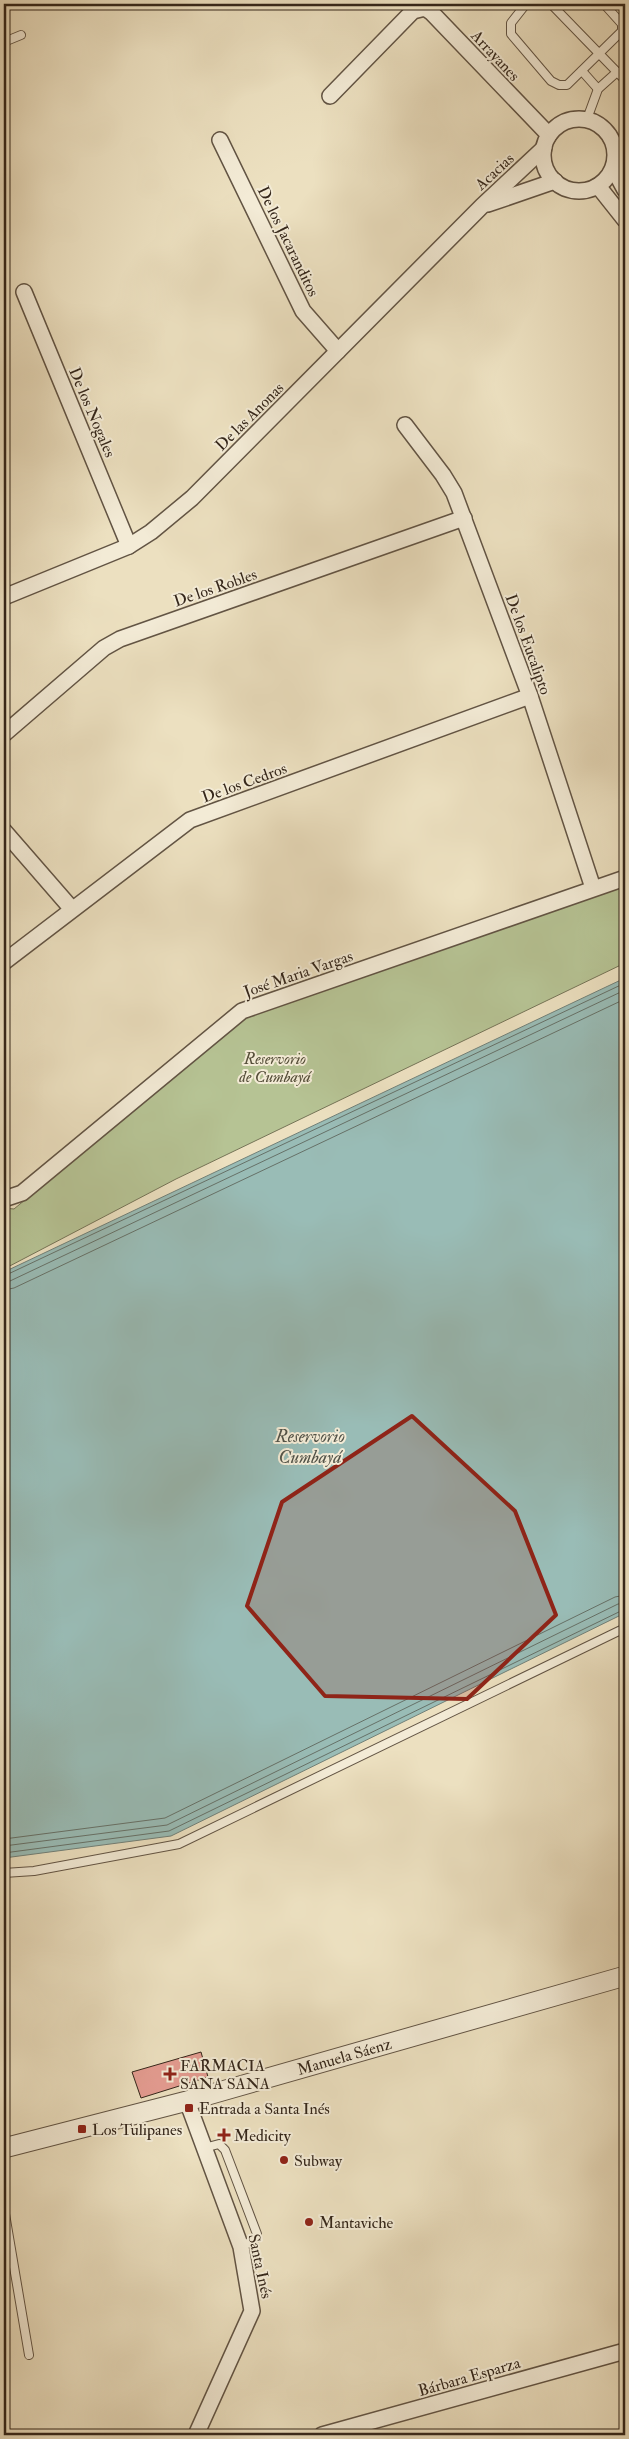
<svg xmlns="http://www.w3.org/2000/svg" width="629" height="2439" font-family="'IM FELL Double Pica',serif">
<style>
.green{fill:#b6c394;stroke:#757457}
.water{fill:#99bcb6;stroke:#718078}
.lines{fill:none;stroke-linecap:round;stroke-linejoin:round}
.shore{stroke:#667168;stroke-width:1}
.building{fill:#e49c91;stroke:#34261a}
.service-casing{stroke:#625444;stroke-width:10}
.minor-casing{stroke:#625444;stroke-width:18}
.tertiary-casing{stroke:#625444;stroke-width:21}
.service{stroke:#f3ebd6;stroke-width:8}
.minor{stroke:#f3ebd6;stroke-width:15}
.tertiary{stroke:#f3ebd6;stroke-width:19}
.marked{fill:#8f2418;fill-opacity:0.2;stroke:#8f2418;stroke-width:4;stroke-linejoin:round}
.poi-dot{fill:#8f2418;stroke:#f3ebd6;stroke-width:2}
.labels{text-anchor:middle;stroke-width:4;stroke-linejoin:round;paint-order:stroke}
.street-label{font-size:16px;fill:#34261a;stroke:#f3ebd6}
.park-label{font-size:16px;font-style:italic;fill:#544d38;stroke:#f3ebd6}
.poi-label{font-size:16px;fill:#34261a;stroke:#f3ebd6;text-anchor:start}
.water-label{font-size:18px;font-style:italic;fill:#525349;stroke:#f3ebd6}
</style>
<rect width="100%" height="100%" fill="#ece0c0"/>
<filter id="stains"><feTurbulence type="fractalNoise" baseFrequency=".004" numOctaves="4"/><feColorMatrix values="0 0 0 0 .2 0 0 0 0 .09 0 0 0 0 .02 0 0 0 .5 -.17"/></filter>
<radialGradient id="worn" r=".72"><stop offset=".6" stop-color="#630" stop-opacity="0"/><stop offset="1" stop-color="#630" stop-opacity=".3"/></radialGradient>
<polygon class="green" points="625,875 625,963 176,1179 4,1269 4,1208 14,1209 246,1016"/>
<polygon class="water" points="625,978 625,1613 171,1836 4,1858 4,1272"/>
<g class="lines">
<g class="shore">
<polyline points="4,1276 625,983"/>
<polyline points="4,1282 10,1281 625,990"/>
<polyline points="4,1290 14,1288 625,999"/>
<polyline points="4,1839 165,1818 615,1597 625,1595"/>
<polyline points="4,1846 167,1825 618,1604 625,1603"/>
<polyline points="4,1853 169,1831 625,1609"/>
</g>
</g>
<polygon class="building" points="201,2052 208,2077 141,2098 132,2072"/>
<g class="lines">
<g class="service-casing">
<g id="service">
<polyline points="526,4 511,23 511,34 551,81 559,85 567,85 622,31 622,24 604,4"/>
<polyline points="551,4 617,72"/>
<polyline points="4,42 21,35"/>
<polyline points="582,71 598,89"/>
<polyline points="587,119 598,89 617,72 625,80"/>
<polyline points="615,153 625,152"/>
<polyline points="4,1873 34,1871 179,1844 625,1628"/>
<polyline points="204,2148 219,2144 225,2150 257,2234 255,2239 241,2247"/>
<polyline points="4,2208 29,2355"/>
</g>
</g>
<g class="minor-casing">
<g id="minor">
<polyline points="330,96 413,11 425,8 432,13 549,135"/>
<circle cx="579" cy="155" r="36"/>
<polyline points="220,140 303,311 338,351"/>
<polyline points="613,168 625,190"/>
<polyline points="598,186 625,220"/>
<polyline points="488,204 555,181"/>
<polyline points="24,292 129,546"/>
<polyline points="405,425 443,475 454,493 530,696 593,888"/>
<polyline points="4,597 129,546 151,532 192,498 482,206 544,148"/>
<polyline points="4,734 104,648 120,639 464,518"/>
<polyline points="4,831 71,908"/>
<polyline points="4,962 190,820 530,696"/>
<polyline points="4,1199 22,1193 242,1011 625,878"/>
<polyline points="187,2101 241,2247 252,2311 196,2435"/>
<polyline points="322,2435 625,2351"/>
</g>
</g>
<g class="tertiary-casing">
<polyline id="tertiary" points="4,2148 187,2101 625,1976"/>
</g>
<use href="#service" class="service"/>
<use href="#minor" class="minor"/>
<use href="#tertiary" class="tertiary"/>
</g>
<path class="marked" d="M 412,1416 L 515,1511 L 556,1615 L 467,1699 L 325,1696 L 247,1606 L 282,1502 Z"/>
<g class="poi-dot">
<path d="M167.5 2066.5h5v5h5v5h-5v5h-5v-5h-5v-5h5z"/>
<rect x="184" y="2103" width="10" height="10" rx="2.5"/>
<rect x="77" y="2124" width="10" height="10" rx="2.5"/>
<path d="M221.5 2127.5h5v5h5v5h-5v5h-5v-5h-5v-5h5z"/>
<circle cx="284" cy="2160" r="5"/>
<circle cx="309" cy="2222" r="5"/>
</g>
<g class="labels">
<g class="street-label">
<text transform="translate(496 55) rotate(47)" y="6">Arrayanes</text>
<text transform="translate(494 171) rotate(-43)" y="6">Acacias</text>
<text transform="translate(289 241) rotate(64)" y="6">De los Jacaranditos</text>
<text transform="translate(93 412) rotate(67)" y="6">De los Nogales</text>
<text transform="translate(249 416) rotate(-45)" y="6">De las Anonas</text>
<text transform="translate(215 587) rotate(-19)" y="6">De los Robles</text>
<text transform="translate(529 644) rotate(70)" y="6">De los Eucalipto</text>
<text transform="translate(244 782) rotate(-20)" y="6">De los Cedros</text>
<text transform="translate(298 973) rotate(-19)" y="6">José Maria Vargas</text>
<text transform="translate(344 2056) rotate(-16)" y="6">Manuela Sáenz</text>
<text transform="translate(261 2266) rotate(78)" y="6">Santa Inés</text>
<text transform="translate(469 2376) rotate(-16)" y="6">Bárbara Esparza</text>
</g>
<g class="park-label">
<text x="275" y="1064">Reservorio<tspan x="275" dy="18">de Cumbayá</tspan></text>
</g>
<g class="poi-label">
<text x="180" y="2071">FARMACIA<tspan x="180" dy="18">SANA SANA</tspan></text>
<text x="199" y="2114">Entrada a Santa Inés</text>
<text x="92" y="2135">Los Tulipanes</text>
<text x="234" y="2141">Medicity</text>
<text x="294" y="2166">Subway</text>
<text x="319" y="2228">Mantaviche</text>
</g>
<g class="water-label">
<text x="310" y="1442">Reservorio<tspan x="310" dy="21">Cumbayá</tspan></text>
</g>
</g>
<rect width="629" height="2439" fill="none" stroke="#ece0c0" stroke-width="20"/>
<rect x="5" y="5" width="619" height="2429" fill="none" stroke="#34261a" stroke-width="2.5"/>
<rect x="10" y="10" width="609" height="2419" fill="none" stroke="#34261a"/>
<rect width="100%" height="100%" filter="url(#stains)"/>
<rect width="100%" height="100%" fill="url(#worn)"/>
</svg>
